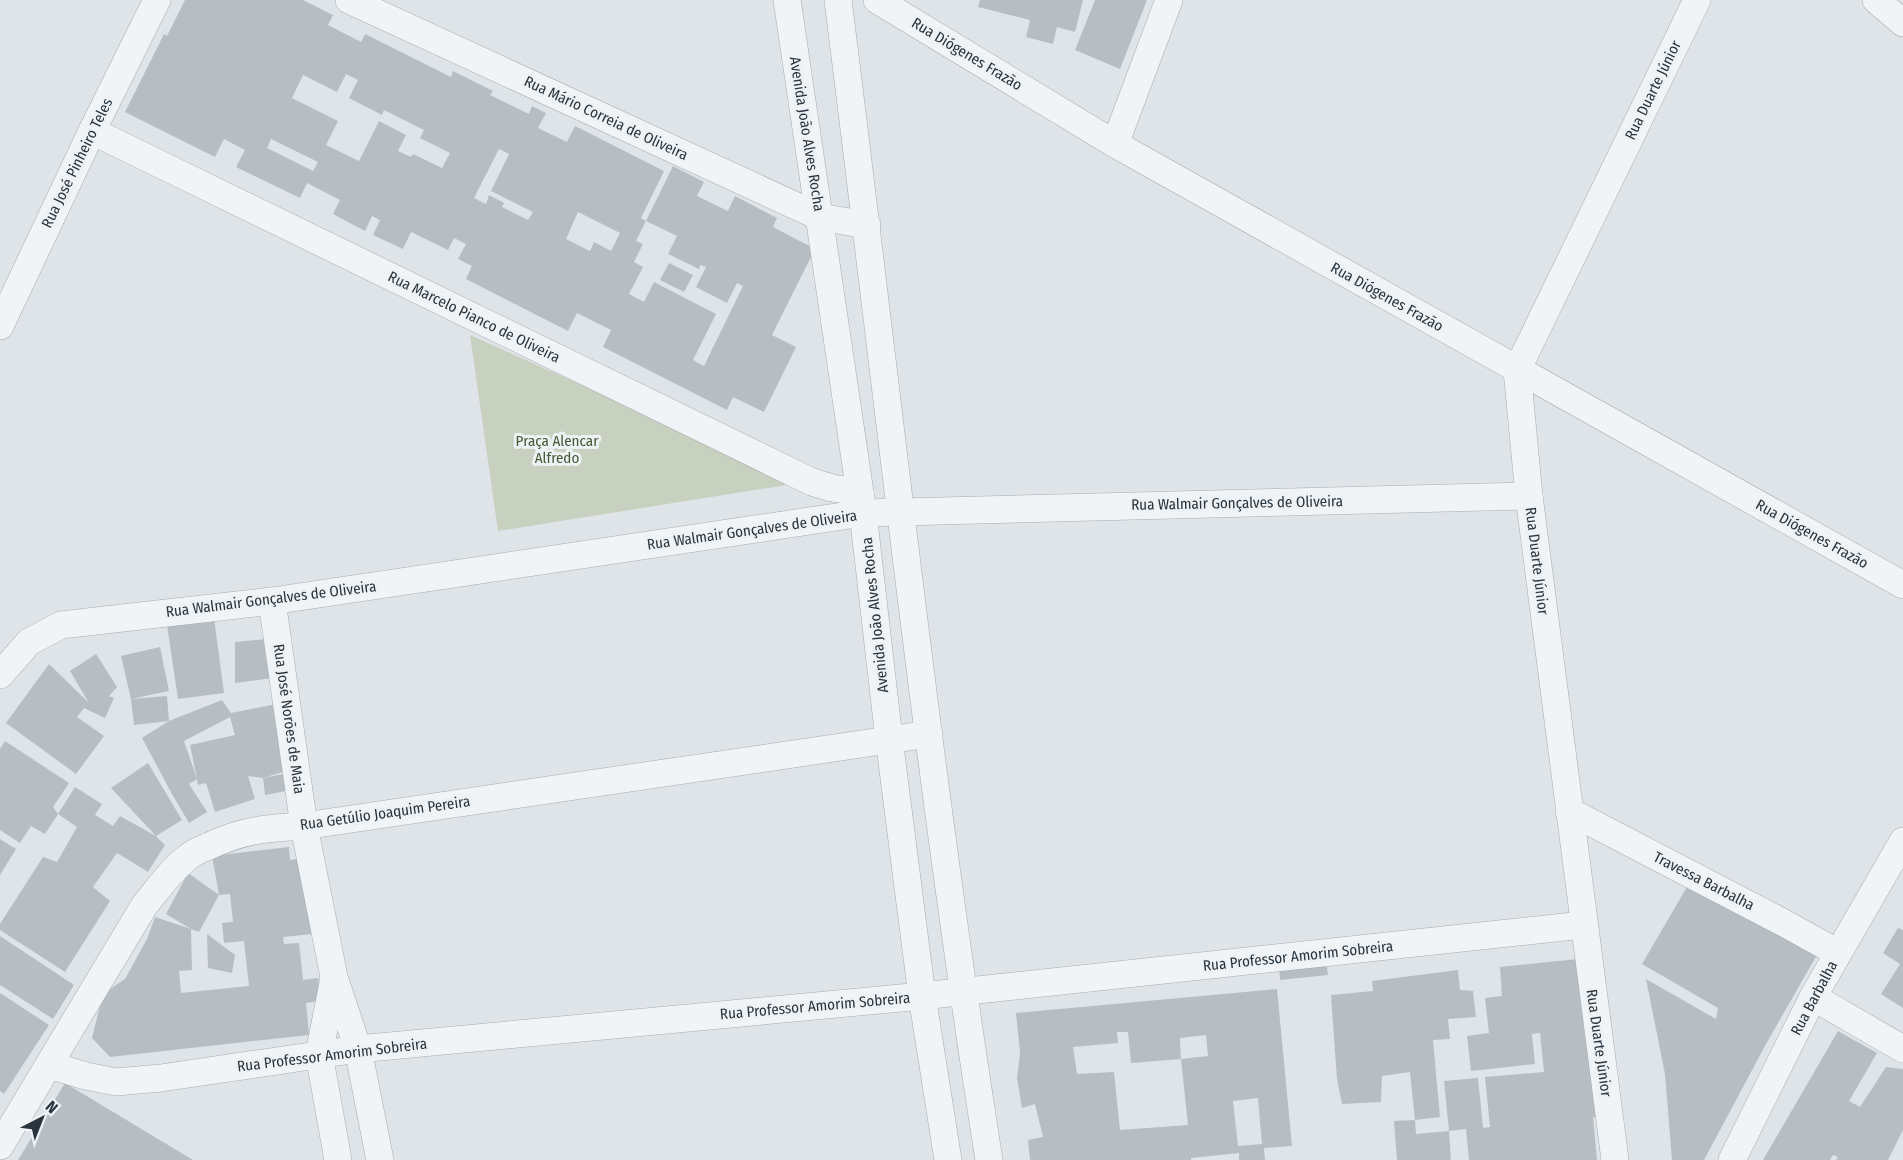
<svg xmlns="http://www.w3.org/2000/svg" width="1903" height="1160" font-family="'Fira Sans Condensed',sans-serif">
<style>
.green{fill:#c8d1c0}
.building{fill:#b6bec4;fill-rule:evenodd}
.lines{fill:none;stroke-linecap:round;stroke-linejoin:round}
.minor-casing{stroke:#a4acb2;stroke-width:28}
.minor{stroke:#f1f4f6;stroke-width:27}
.labels{text-anchor:middle;stroke-width:6;stroke-linejoin:round;paint-order:stroke}
.street-label{font-size:15px;fill:#28343e;stroke:#eef2f5}
.park-label{font-size:15px;fill:#435a35;stroke:#eef2f5}
</style>
<rect width="100%" height="100%" fill="#dfe4e8"/>
<polygon class="green" points="470,335 799,483 498,531"/>
<g class="building">
<path d="M 185,0 L 303,0 L 333,15 L 328,25 L 361,42 L 365,34 L 451,77 L 453,71 L 493,91 L 490,95 L 529,114 L 532,106 L 546,113 L 538,128 L 567,142 L 575,126 L 664,171 L 641,218 L 646,221 L 636,241 L 643,244 L 634,262 L 643,267 L 629,294 L 644,302 L 654,282 L 716,314 L 693,360 L 704,366 L 743,286 L 737,283 L 727,303 L 696,287 L 706,267 L 700,265 L 699,269 L 668,254 L 677,236 L 646,221 L 673,166 L 704,182 L 697,196 L 728,211 L 735,196 L 777,218 L 773,227 L 815,249 L 772,335 L 796,347 L 764,412 L 733,397 L 727,410 L 603,347 L 611,330 L 577,313 L 568,331 L 466,279 L 472,266 L 458,259 L 466,244 L 454,238 L 448,250 L 411,232 L 403,249 L 373,235 L 380,220 L 372,216 L 365,231 L 333,214 L 340,200 L 307,183 L 300,198 L 236,167 L 245,150 L 224,139 L 215,157 L 125,112 L 164,34 L 167,36 ZM 346,74 L 358,80 L 349,98 L 382,115 L 384,110 L 424,130 L 420,138 L 450,153 L 442,168 L 413,154 L 411,157 L 398,151 L 406,135 L 379,121 L 359,161 L 326,145 L 338,121 L 292,98 L 303,75 L 337,92 ZM 271,139 L 318,162 L 313,171 L 267,148 ZM 499,149 L 509,154 L 491,191 L 533,212 L 528,220 L 502,207 L 504,203 L 489,195 L 486,204 L 474,198 ZM 578,212 L 620,233 L 611,251 L 594,242 L 590,251 L 566,239 Z"/>
<polygon points="980,0 1083,0 1075,32 1057,27 1053,44 1026,37 1030,20 978,7"/>
<polygon points="1095,0 1147,0 1120,69 1075,50"/>
<polygon points="669,263 693,275 684,292 660,280"/>
<polygon points="214,618 224,693 178,699 167,625"/>
<polygon points="267,639 273,678 235,683 235,642"/>
<path d="M 160,647 L 169,691 L 131,699 L 167,696 L 169,721 L 222,700 L 231,713 L 277,704 L 292,769 L 263,778 L 248,776 L 255,799 L 215,812 L 206,783 L 198,785 L 197,779 L 189,784 L 207,812 L 189,823 L 172,794 L 142,738 L 169,721 L 134,725 L 131,699 L 121,656 ZM 230,717 L 235,735 L 190,745 L 197,779 L 184,741 Z"/>
<polygon points="96,654 117,687 109,696 114,698 105,718 84,708 77,717 104,736 76,774 6,723 49,664 89,703 70,671"/>
<polygon points="5,741 69,783 53,807 58,814 45,834 31,826 20,843 0,830 0,749"/>
<polygon points="148,763 182,820 156,836 111,788"/>
<polygon points="288,773 291,790 265,795 263,778"/>
<polygon points="75,787 102,804 95,815 113,826 120,816 156,836 165,845 148,872 117,853 93,887 110,901 65,972 0,930 0,924 43,857 57,862 77,827 58,814"/>
<polygon points="0,839 16,849 0,875"/>
<path d="M 289,847 L 290,860 L 305,858 L 312,934 L 283,937 L 284,944 L 299,943 L 303,980 L 318,978 L 320,1001 L 306,1003 L 309,1035 L 110,1057 L 92,1038 L 103,994 L 125,979 L 147,939 L 155,917 L 191,929 L 166,914 L 188,873 L 219,895 L 212,856 ZM 230,894 L 233,922 L 222,923 L 224,943 L 244,941 L 249,986 L 181,993 L 179,971 L 192,970 L 191,929 L 199,932 L 219,895 Z"/>
<polygon points="1691,880 1818,953 1766,1044 1704,1160 1672,1160 1665,1074 1646,979 1716,1019 1718,1008 1642,964"/>
<polygon points="1898,928 1903,930 1903,1008 1881,994 1900,964 1883,953"/>
<polygon points="207,934 235,955 232,973 208,968"/>
<polygon points="0,936 74,985 53,1019 0,985"/>
<polygon points="1578,959 1602,1117 1593,1117 1597,1160 1469,1160 1466,1129 1449,1131 1444,1081 1478,1078 1483,1128 1490,1127 1485,1077 1544,1072 1540,1033 1532,1034 1535,1064 1471,1071 1467,1036 1489,1033 1485,998 1502,996 1500,967"/>
<polygon points="1326,962 1328,975 1280,980 1279,967"/>
<polygon points="1458,970 1460,990 1473,991 1476,1017 1448,1019 1450,1039 1433,1040 1440,1117 1415,1120 1410,1072 1382,1076 1381,1102 1342,1104 1337,1079 1331,995 1373,991 1372,981"/>
<path d="M 1277,989 L 1292,1146 L 1264,1148 L 1265,1160 L 1239,1160 L 1239,1153 L 1191,1158 L 1191,1160 L 1030,1160 L 1028,1140 L 1043,1137 L 1035,1104 L 1022,1108 L 1017,1078 L 1020,1053 L 1016,1013 ZM 1117,1032 L 1128,1032 L 1131,1063 L 1181,1059 L 1180,1038 L 1206,1035 L 1208,1056 L 1181,1059 L 1188,1125 L 1120,1130 L 1114,1072 L 1077,1074 L 1073,1047 L 1118,1043 ZM 1258,1098 L 1262,1144 L 1238,1146 L 1233,1101 Z"/>
<polygon points="0,993 49,1025 4,1094 0,1091"/>
<polygon points="1838,1031 1877,1053 1849,1101 1860,1107 1886,1067 1903,1069 1903,1130 1888,1160 1836,1160 1838,1157 1833,1155 1830,1160 1763,1160"/>
<polygon points="65,1083 193,1160 18,1160"/>
<polygon points="1415,1120 1416,1134 1449,1131 1451,1160 1397,1160 1394,1121"/>
</g>
<g class="lines">
<g class="minor-casing">
<g id="minor">
<polyline points="349,0 820,217 867,225"/>
<polyline points="787,0 863,513 889,739 922,996 948,1160"/>
<path d="M 838,0 C 887,387 928,775 989,1160"/>
<polyline points="877,0 1115,144 1903,585"/>
<polyline points="1876,0 1903,23"/>
<polyline points="92,131 812,482 832,488 860,492"/>
<polyline points="1115,144 1169,0"/>
<polyline points="0,326 92,131 157,0"/>
<polyline points="272,601 304,826 334,977 358,1049 380,1160"/>
<polyline points="0,675 29,642 61,625 272,601 863,513 1529,496"/>
<polyline points="1569,811 1784,923 1838,953"/>
<polyline points="334,978 319,1054 338,1160"/>
<polyline points="1813,997 1903,1049"/>
<polyline points="49,1065 86,1076 116,1082 161,1078 358,1049 922,996 1583,925"/>
<path d="M 0,1146 L 144,906 C 158,889 171,870 188,857 C 194,852 202,849 209,846 C 243,830 267,828 304,826 L 929,734"/>
<polyline points="1615,1160 1529,496 1517,370 1697,0"/>
<polyline points="1732,1160 1813,997 1903,841"/>
</g>
</g>
<use href="#minor" class="minor"/>
</g>
<g class="labels">
<g class="street-label">
<text transform="translate(967 54) rotate(31)" y="5">Rua Diógenes Frazão</text>
<text transform="translate(1653 90) rotate(-64)" y="5">Rua Duarte Júnior</text>
<text transform="translate(606 118) rotate(25)" y="5">Rua Mário Correia de Oliveira</text>
<text transform="translate(807 134) rotate(81)" y="5">Avenida João Alves Rocha</text>
<text transform="translate(77 163) rotate(-64)" y="5">Rua José Pinheiro Teles</text>
<text transform="translate(1387 297) rotate(29)" y="5">Rua Diógenes Frazão</text>
<text transform="translate(474 317) rotate(26)" y="5">Rua Marcelo Pianco de Oliveira</text>
<text transform="translate(1237 503) rotate(-1)" y="5">Rua Walmair Gonçalves de Oliveira</text>
<text transform="translate(752 530) rotate(-8)" y="5">Rua Walmair Gonçalves de Oliveira</text>
<text transform="translate(1812 534) rotate(29)" y="5">Rua Diógenes Frazão</text>
<text transform="translate(1537 561) rotate(83)" y="5">Rua Duarte Júnior</text>
<text transform="translate(271 599) rotate(-7)" y="5">Rua Walmair Gonçalves de Oliveira</text>
<text transform="translate(875 615) rotate(-96)" y="5">Avenida João Alves Rocha</text>
<text transform="translate(289 719) rotate(82)" y="5">Rua José Norões de Maia</text>
<text transform="translate(385 813) rotate(-8)" y="5">Rua Getúlio Joaquim Pereira</text>
<text transform="translate(1704 881) rotate(27)" y="5">Travessa Barbalha</text>
<text transform="translate(1298 956) rotate(-6)" y="5">Rua Professor Amorim Sobreira</text>
<text transform="translate(1814 998) rotate(-62)" y="5">Rua Barbalha</text>
<text transform="translate(815 1006) rotate(-5)" y="5">Rua Professor Amorim Sobreira</text>
<text transform="translate(1599 1043) rotate(82)" y="5">Rua Duarte Júnior</text>
<text transform="translate(332 1055) rotate(-7)" y="5">Rua Professor Amorim Sobreira</text>
</g>
<g class="park-label">
<text x="557" y="446">Praça Alencar<tspan x="557" dy="17">Alfredo</tspan></text>
</g>
</g>
<g transform="translate(42 1118) rotate(42)" stroke="#eef2f5" stroke-width="4.5" paint-order="stroke">
<path d="M0-4.5L10 22L0 15L-10 22Z" fill="#28343e"/>
<text y="-9" font-size="16" font-weight="bold" text-anchor="middle" fill="#28343e">N</text>
</g>
</svg>
